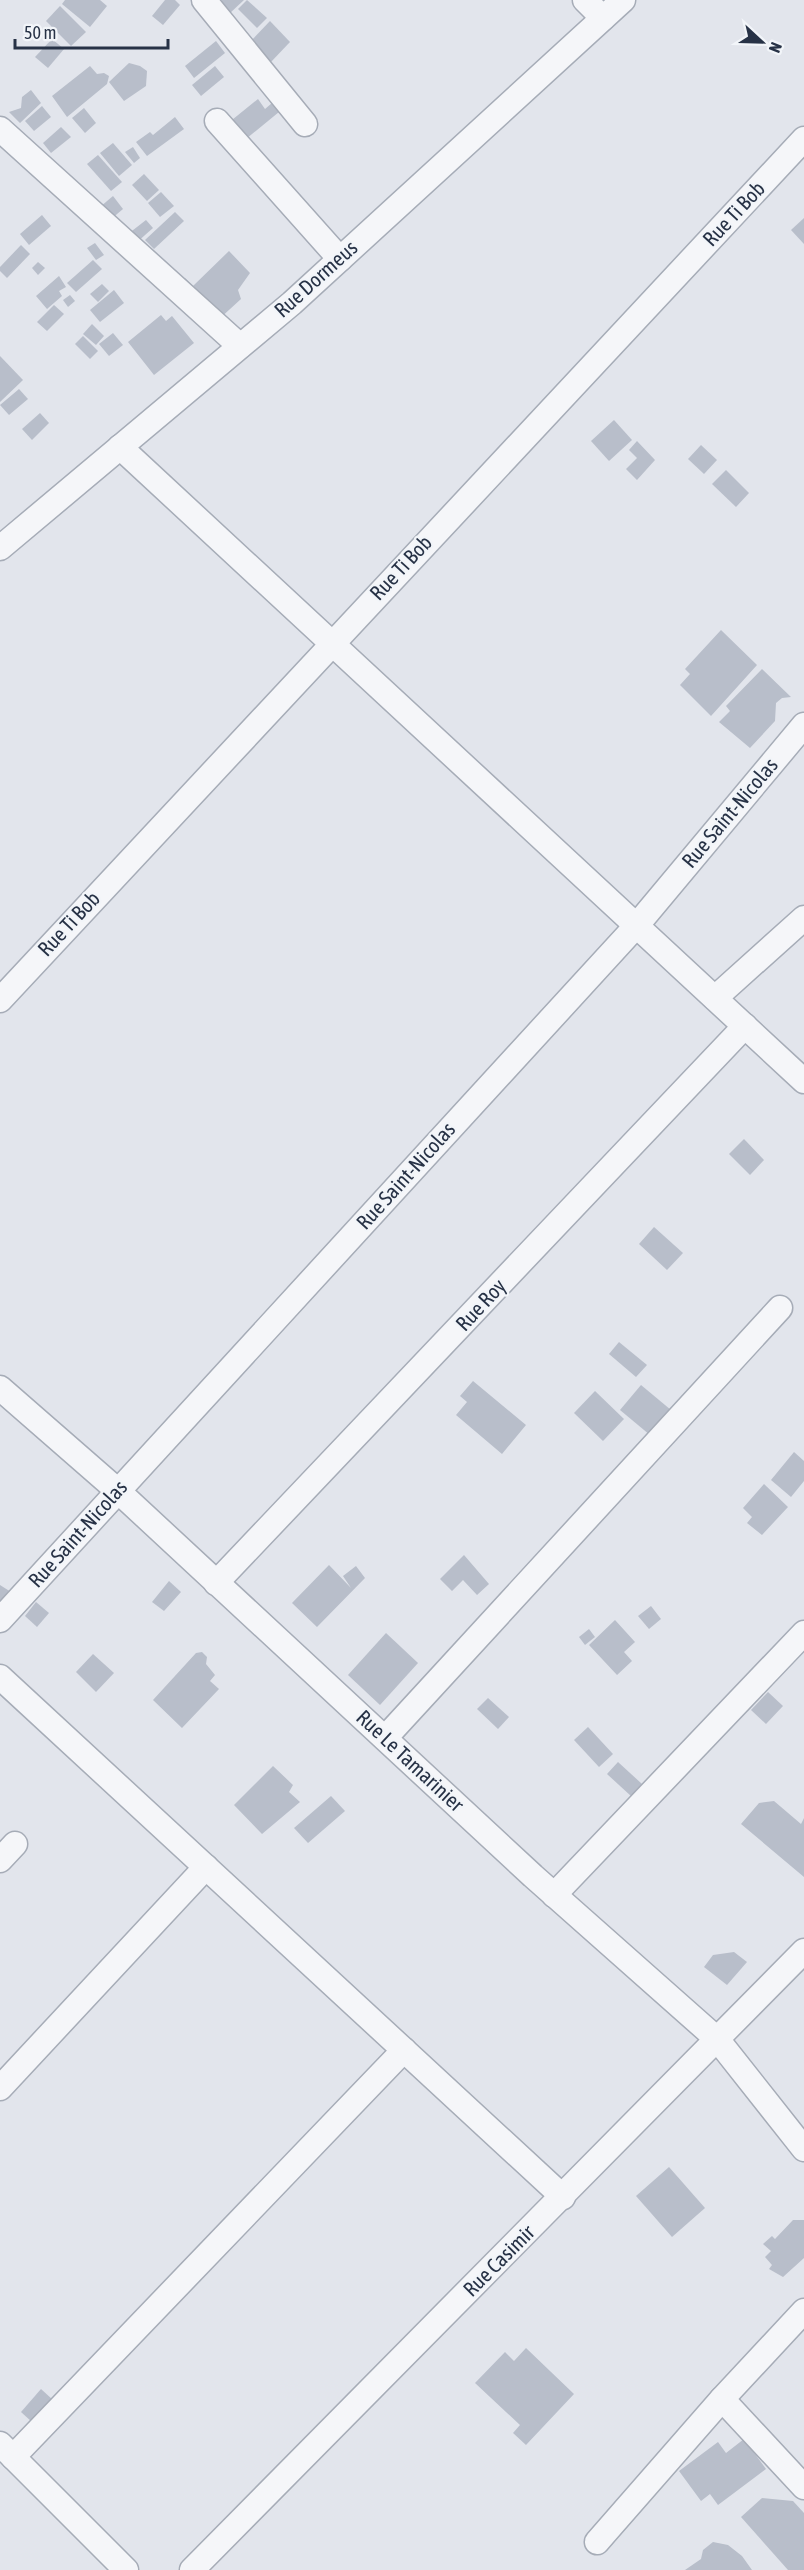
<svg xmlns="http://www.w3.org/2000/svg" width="804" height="2570" font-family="'Asap Condensed',sans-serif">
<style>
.building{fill:#b8beca}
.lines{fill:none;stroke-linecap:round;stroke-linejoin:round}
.street-casing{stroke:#a6acb7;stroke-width:27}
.street{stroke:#f5f6f9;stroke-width:24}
.labels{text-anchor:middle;stroke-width:4.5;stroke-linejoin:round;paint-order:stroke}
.street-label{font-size:21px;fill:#273246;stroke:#f2f5f9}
</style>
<rect width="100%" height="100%" fill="#e2e5ec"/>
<g class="building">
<polygon points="65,0 100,0 107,6 90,27 62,4"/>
<polygon points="165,0 175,0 180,5 163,25 152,16"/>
<polygon points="222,0 244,0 229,14 219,3"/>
<polygon points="247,0 267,18 257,28 238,9"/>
<polygon points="60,6 86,32 71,46 46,21"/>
<polygon points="270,21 290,42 270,63 250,42"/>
<polygon points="52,39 64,49 48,68 35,57"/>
<polygon points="216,41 225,53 194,78 185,66"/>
<polygon points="129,63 140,66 147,71 146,86 124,101 109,82"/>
<polygon points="90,66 97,74 104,73 109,76 107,84 67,117 52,96"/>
<polygon points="215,66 224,77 201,96 192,85"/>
<polygon points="31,90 41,103 20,123 9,112 21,108 22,97"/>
<polygon points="258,99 265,109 272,103 279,112 241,143 227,124"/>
<polygon points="42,106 51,117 34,131 25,121"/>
<polygon points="84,108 96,123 85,133 72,118"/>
<polygon points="175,117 184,129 147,156 136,142 150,132 153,135"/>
<polygon points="61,127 71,137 51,153 43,143"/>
<polygon points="113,143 132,165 119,176 100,153"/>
<polygon points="133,147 140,158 134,163 125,152"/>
<polygon points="98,155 122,182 111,191 87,164"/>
<polygon points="144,174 159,190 147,201 132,185"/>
<polygon points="161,192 174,206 160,217 148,203"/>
<polygon points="113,196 123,209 110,220 100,207"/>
<polygon points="175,212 184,221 154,249 145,240"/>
<polygon points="42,215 51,226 29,245 20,234"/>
<polygon points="804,218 804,244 791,230"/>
<polygon points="146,220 153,228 136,243 128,234"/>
<polygon points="95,243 104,255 96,260 87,248"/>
<polygon points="21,245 30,254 7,278 0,271 0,267"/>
<polygon points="229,251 250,273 238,290 241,299 218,320 177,287 185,278 193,286"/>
<polygon points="93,260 102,269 76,292 67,283"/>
<polygon points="38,262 45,268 38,275 32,268"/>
<polygon points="59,276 66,287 59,291 62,296 47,309 36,296"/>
<polygon points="102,284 109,291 98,302 90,294"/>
<polygon points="114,290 124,303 100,322 90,310"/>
<polygon points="70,295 75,301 68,307 63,300"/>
<polygon points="54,305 64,314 47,331 37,322"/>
<polygon points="161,315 166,321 172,316 194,343 154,375 128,342"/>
<polygon points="92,324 104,336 96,345 83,334"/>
<polygon points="113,333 123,345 109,356 99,344"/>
<polygon points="83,336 98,351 90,359 75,344"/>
<polygon points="0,356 23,380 0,402"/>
<polygon points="19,389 28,399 9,415 0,405"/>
<polygon points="40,413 49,423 32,440 22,429"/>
<polygon points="614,420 632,440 609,461 591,441"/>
<polygon points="637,441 655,460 637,480 626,469 637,458 629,450"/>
<polygon points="701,445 717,460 704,474 688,459"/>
<polygon points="726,470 749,493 736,507 712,484"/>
<polygon points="721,630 757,665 711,716 680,685 690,674 685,669"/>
<polygon points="762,669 791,697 782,698 776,703 775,721 750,748 719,722 730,711 726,706"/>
<polygon points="744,1139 764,1160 750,1175 729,1154"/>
<polygon points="654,1227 683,1253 667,1270 639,1244"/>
<polygon points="619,1342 647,1365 636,1377 609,1354"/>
<polygon points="473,1381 526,1425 502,1454 456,1415 467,1402 460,1396"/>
<polygon points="641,1385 677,1415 656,1440 620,1410"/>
<polygon points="595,1391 624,1419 603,1441 574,1413"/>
<polygon points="794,1452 804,1461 804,1481 791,1497 771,1480"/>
<polygon points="764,1484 788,1507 762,1535 747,1523 752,1517 743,1508"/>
<polygon points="464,1555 489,1584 477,1595 463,1580 452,1591 440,1579"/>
<polygon points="329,1565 351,1588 343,1576 356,1566 365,1578 317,1627 292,1603"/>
<polygon points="169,1581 181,1592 164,1611 152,1602"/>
<polygon points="0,1585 11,1592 0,1609"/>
<polygon points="36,1602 49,1613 37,1627 25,1616"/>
<polygon points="651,1606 661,1619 649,1629 638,1616"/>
<polygon points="615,1620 635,1642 624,1652 632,1661 617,1675 589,1645"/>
<polygon points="589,1629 595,1637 585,1645 579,1637"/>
<polygon points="386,1633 418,1663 380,1705 348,1675"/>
<polygon points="202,1652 207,1657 206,1664 215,1675 210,1681 219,1689 182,1728 153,1700 196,1653"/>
<polygon points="93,1654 114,1673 96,1692 76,1672"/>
<polygon points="768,1692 783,1706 766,1724 751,1710"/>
<polygon points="488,1698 509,1717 498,1729 477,1709"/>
<polygon points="588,1727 613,1754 599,1767 574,1740"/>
<polygon points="618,1762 642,1784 631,1796 607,1774"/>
<polygon points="273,1766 293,1785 289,1792 300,1802 262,1834 234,1805"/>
<polygon points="331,1796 345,1811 308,1843 294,1828"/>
<polygon points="774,1801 801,1824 804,1818 804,1877 741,1824 759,1803"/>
<polygon points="734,1952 747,1962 727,1985 704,1967 713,1955"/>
<polygon points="669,2167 705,2208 672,2237 636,2196"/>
<polygon points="793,2220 804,2220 804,2258 783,2277 769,2269 772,2265 765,2257 771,2251 763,2244 772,2236 775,2239"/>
<polygon points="526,2348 574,2394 526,2445 513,2433 520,2425 475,2383 505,2352 514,2361"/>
<polygon points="41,2389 53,2400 32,2422 21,2412"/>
<polygon points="744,2439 766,2469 718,2505 710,2494 701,2501 679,2471 718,2442 726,2453"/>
<polygon points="762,2498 793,2501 804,2513 804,2570 788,2570 741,2517"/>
<polygon points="713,2542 728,2545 742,2556 752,2570 685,2570 701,2559 703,2550"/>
</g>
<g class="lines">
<g class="street-casing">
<g id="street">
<polyline points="204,0 305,124"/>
<polyline points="585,0 603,18"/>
<polyline points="217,121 340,259"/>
<polyline points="0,129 240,346"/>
<polyline points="120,447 804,1081"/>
<polyline points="0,548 292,303 623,0"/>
<polyline points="715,998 804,918"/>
<polyline points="0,1000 804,139"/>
<polyline points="0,1388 118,1491 533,1876 717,2039 804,2149"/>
<polyline points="216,1583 745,1026"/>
<polyline points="0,1620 637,925 804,725"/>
<polyline points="0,1677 563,2197"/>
<polyline points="385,1738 780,1308"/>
<polyline points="0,1860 15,1844"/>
<polyline points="554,1895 804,1633"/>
<polyline points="0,2088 206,1867"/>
<polyline points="722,2399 804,2487"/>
<polyline points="0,2444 126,2570"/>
<polyline points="13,2457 404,2050"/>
<polyline points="597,2542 722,2399 804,2311"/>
<polyline points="192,2570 804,1951"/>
</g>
</g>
<use href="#street" class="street"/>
</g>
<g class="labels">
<g class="street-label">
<text transform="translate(734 214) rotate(-47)" y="7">Rue Ti Bob</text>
<text transform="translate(316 279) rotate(-42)" y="7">Rue Dormeus</text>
<text transform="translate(401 568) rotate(-47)" y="7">Rue Ti Bob</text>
<text transform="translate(730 813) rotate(-50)" y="7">Rue Saint-Nicolas</text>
<text transform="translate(69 924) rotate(-47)" y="7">Rue Ti Bob</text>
<text transform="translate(406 1176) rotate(-48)" y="7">Rue Saint-Nicolas</text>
<text transform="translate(481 1305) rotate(-47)" y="7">Rue Roy</text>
<text transform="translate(78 1534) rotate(-48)" y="7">Rue Saint-Nicolas</text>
<text transform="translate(410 1761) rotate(43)" y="7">Rue Le Tamarinier</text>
<text transform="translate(499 2261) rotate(-45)" y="7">Rue Casimir</text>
</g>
</g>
<g transform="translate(762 42) rotate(112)" stroke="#f2f5f9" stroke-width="4.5" paint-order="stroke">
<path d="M0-4.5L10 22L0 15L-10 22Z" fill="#273246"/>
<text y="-9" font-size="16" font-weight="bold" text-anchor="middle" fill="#273246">N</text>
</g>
<path d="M15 39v9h153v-9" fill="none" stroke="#273246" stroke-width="3"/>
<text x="24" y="39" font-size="18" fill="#273246" stroke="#f2f5f9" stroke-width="4.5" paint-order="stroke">50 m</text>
</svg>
